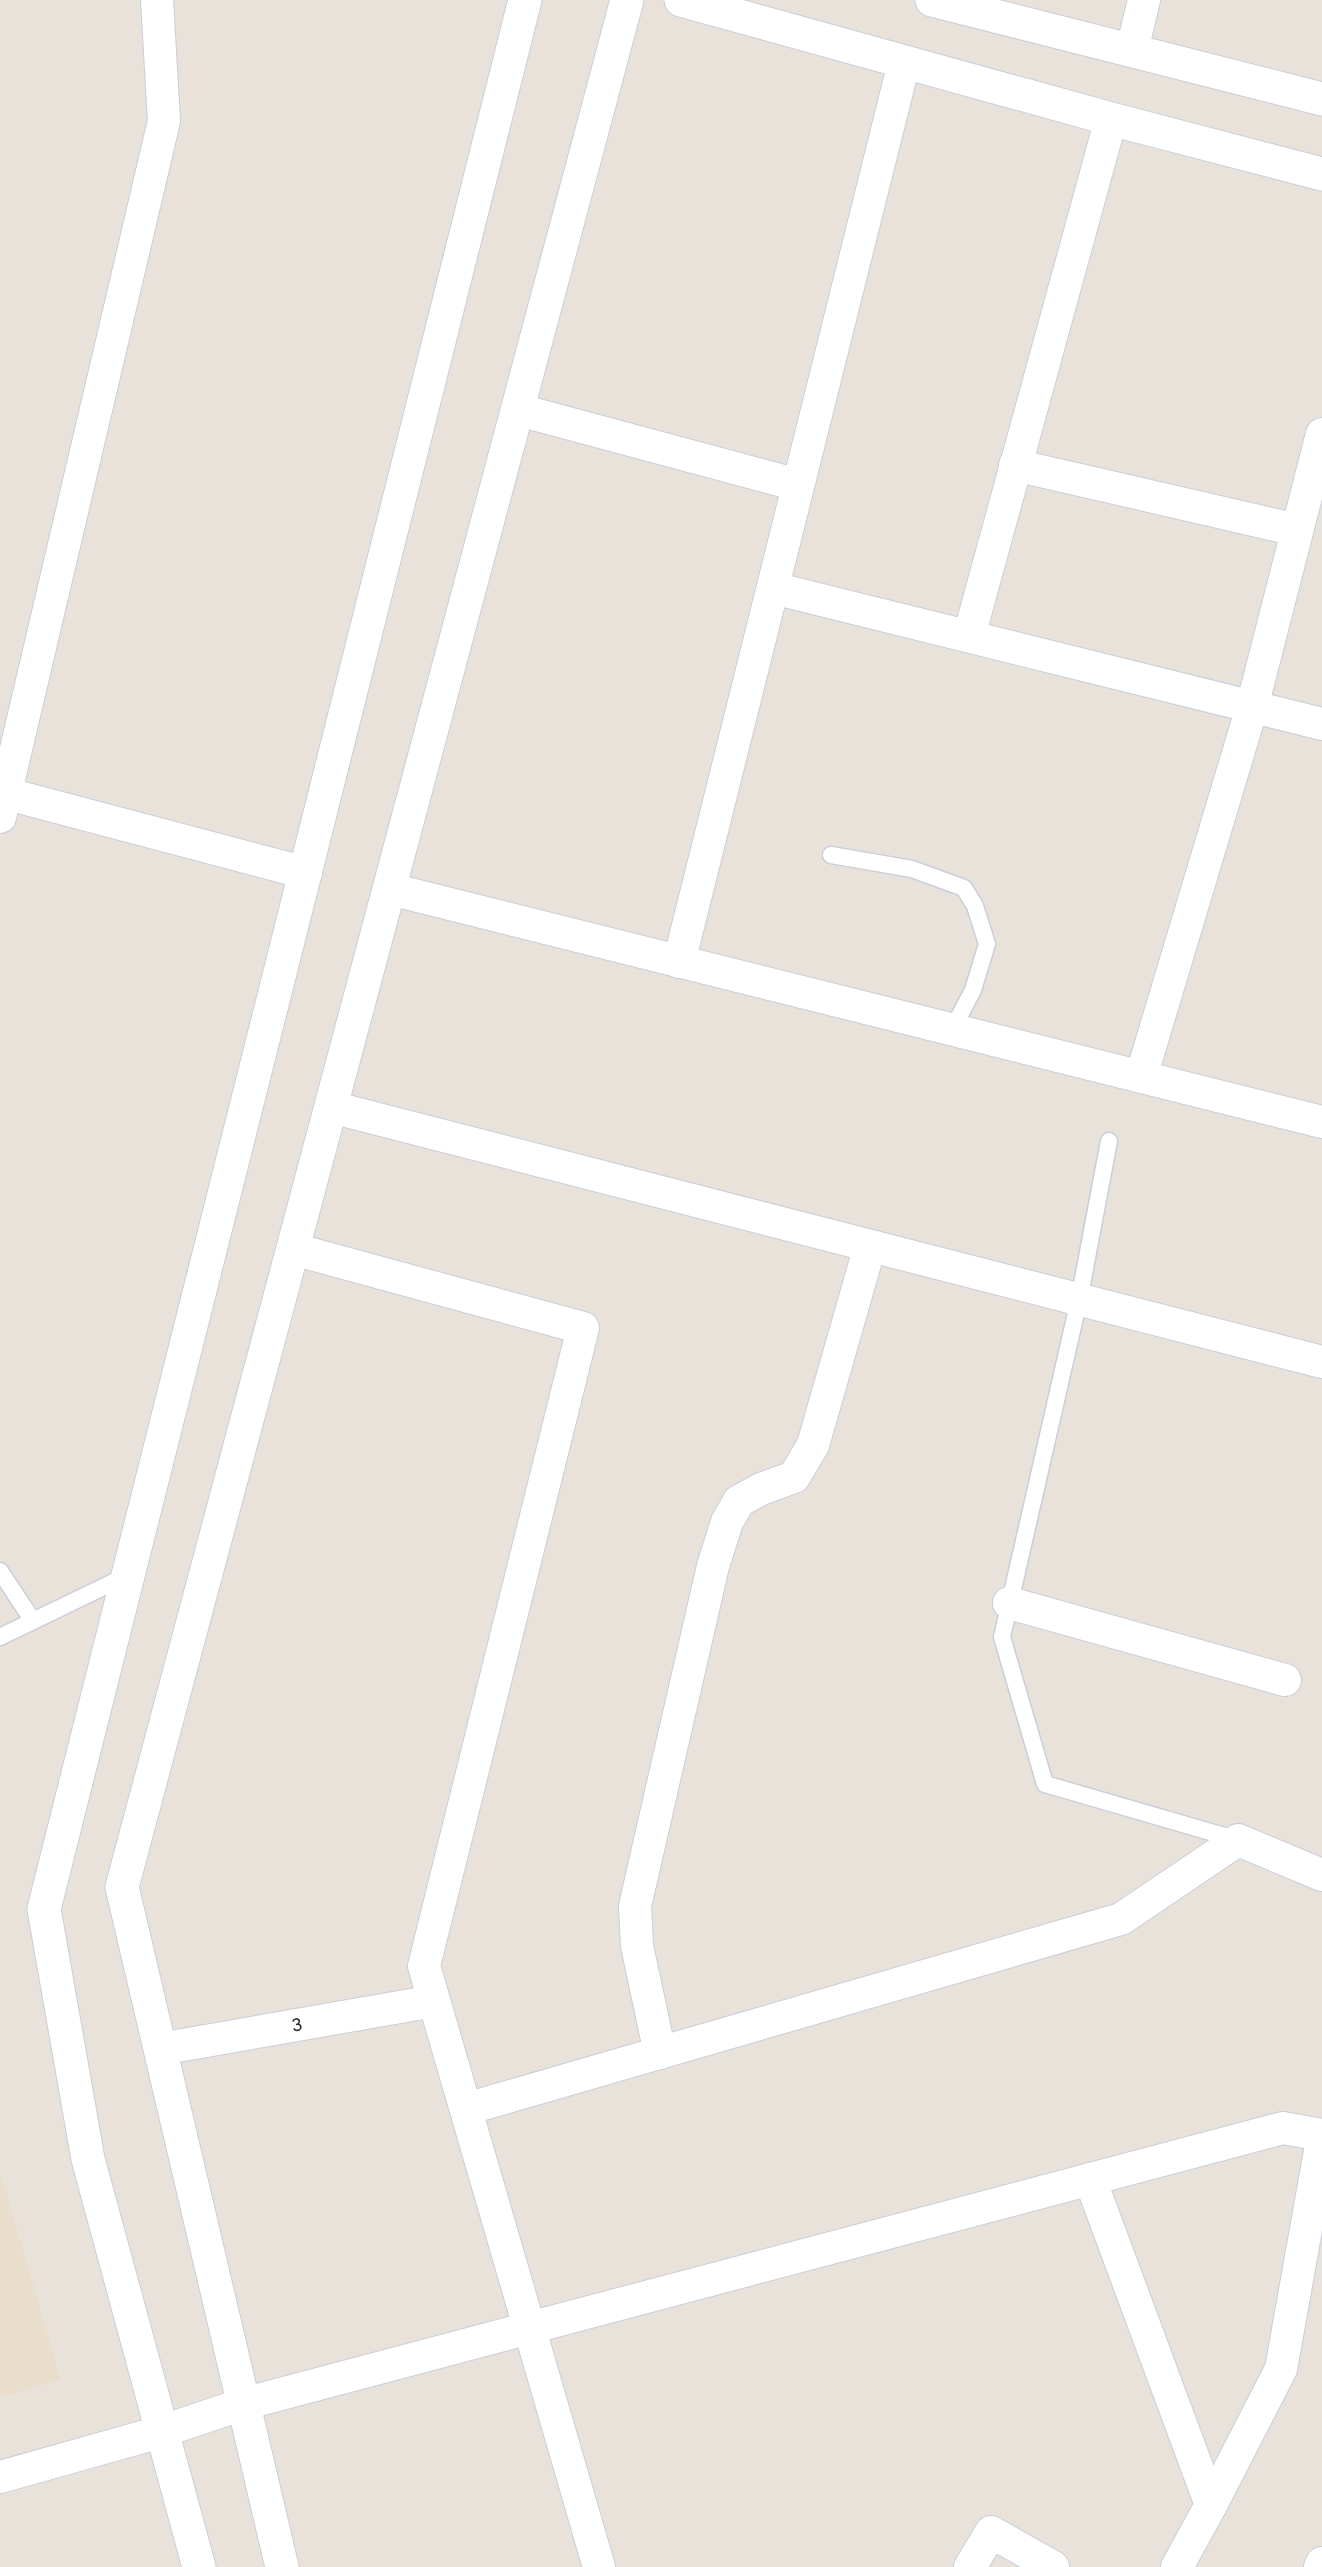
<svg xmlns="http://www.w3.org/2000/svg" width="1322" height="2567" font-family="Overpass,sans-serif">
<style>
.education{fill:#e9ddcc}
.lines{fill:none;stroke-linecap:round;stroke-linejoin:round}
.service-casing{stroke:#c9ced9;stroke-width:19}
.minor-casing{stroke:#c9ced9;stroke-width:34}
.tertiary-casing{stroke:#c9ced9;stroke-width:35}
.service{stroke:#fff;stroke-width:16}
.minor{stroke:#fff;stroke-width:32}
.tertiary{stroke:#fff;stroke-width:33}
.labels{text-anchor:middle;stroke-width:4.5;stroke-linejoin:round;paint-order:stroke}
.street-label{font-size:18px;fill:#282828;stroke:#fff}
</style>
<rect width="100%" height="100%" fill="#e9e2db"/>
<polygon class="education" points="0,2172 61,2380 0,2397"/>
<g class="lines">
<g class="service-casing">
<g id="service">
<polyline points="831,855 912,869 964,888 975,906 987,944 973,990 952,1030"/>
<polyline points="1109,1141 1079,1300 1002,1637 1045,1784 1238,1840"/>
<polyline points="0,1571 33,1621"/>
<polyline points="0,1637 128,1575"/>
</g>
</g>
<g class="minor-casing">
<g id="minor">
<polyline points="1132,50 1144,0"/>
<polyline points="519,410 798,485"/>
<polyline points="1015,465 1297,530"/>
<polyline points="773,588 1322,724"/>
<polyline points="969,636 1111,119"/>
<polyline points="0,792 306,873"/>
<polyline points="0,817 164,121 157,0"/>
<polyline points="390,889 1322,1122"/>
<polyline points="679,962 904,63"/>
<polyline points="1141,1077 1252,707 1322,434"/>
<polyline points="331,1107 1322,1362"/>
<polyline points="293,1249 583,1328 424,1966 599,2567"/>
<polyline points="1009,1603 1285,1680"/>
<polyline points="160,2049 434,2001"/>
<polyline points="660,2053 637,1946 635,1906 713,1566 727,1522 739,1501 761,1489 794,1477 813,1445 870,1246"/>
<polyline points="466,2109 1121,1919 1238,1840 1322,1875"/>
<polyline points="1090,2179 1211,2505 1177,2567"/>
<polyline points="0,2477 160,2432 243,2404 1283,2128 1322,2135"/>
<polyline points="1211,2505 1281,2369 1322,2140"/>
<polyline points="970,2567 991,2532 1053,2567"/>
<polyline points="1320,2567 1322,2563"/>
</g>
</g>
<g class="tertiary-casing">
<g id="tertiary">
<polyline points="681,0 1111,119 1322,174"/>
<polyline points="932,0 1322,99"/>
<polyline points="199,2567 88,2159 44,1909 525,0"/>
<polyline points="282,2567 122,1887 627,0"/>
</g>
</g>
<use href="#service" class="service"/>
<use href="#minor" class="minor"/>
<use href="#tertiary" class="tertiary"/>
</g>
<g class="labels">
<g class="street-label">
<text transform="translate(297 2025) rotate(-10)" y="6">3</text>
</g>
</g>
</svg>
